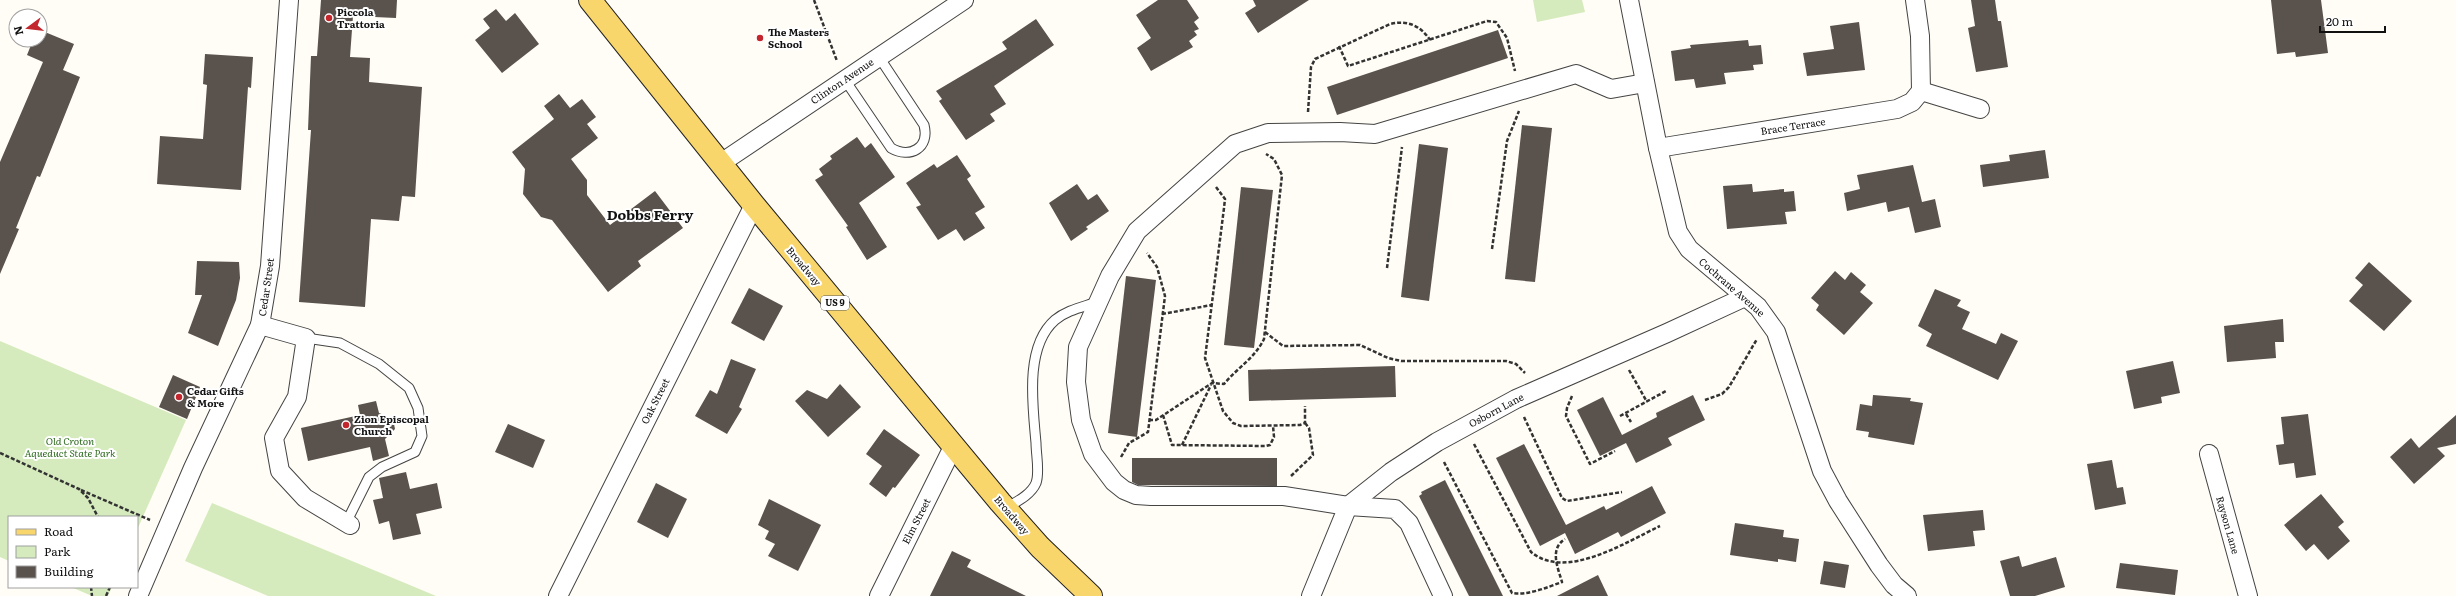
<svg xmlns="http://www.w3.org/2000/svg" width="2456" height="596" font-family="Literata,serif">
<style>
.green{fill:#d5ebbd}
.building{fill:#5a524d}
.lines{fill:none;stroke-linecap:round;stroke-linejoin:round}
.service-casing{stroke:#444;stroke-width:11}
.minor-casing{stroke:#444;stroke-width:20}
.primary-casing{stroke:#222;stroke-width:24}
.path{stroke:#333;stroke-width:2.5;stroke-dasharray:4 2;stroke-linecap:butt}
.service{stroke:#fff;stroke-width:9}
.minor{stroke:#fff;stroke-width:18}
.primary{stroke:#f9d66b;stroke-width:22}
.poi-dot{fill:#c4262e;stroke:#fff;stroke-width:1.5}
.labels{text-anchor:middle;stroke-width:4;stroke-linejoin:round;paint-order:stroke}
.shield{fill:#fff;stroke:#585858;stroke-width:1}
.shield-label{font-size:9px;font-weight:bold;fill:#111}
.poi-label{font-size:10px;font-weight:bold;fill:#111;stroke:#fff;text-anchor:start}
.street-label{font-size:10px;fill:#111;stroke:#fff}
.park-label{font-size:10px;font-style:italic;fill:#2f6b1f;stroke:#fff}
.district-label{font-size:14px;font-weight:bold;fill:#111;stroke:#fff}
</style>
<rect width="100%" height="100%" fill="#fffdf5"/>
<g class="green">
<polygon points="1533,0 1582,0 1585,12 1537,22"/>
<polygon points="0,341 186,420 137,530 137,517 9,517 9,561 0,557"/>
<polygon points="212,503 405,583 436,596 268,596 185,561"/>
<polygon points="71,587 112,587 108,596 92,596"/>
</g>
<g class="building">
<polygon points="321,0 397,0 396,18 353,16 350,57 370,58 369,82 422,87 415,197 402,196 399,221 371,219 365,307 299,302 311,130 308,130 311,56 317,56"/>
<polygon points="1158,0 1187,0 1199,18 1194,22 1199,29 1194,31 1197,35 1189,41 1193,47 1151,71 1137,48 1151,38 1136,15"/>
<polygon points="1253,0 1309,0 1258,33 1245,13 1256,6"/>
<polygon points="1971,0 1995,0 1998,21 2001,21 2008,67 1976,72 1968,28 1975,26"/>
<polygon points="2271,0 2321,0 2328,53 2296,57 2295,52 2277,54"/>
<polygon points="496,9 506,21 515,13 539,44 502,73 475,40 490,28 483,19"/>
<polygon points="1036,19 1054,45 994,86 1006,104 990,114 995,121 966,140 939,101 942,99 936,91 1007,49 1002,42"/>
<polygon points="1859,22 1865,70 1807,76 1803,53 1834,49 1830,26"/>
<polygon points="40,30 74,44 63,70 80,77 40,177 37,176 16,228 19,229 0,274 0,162 43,62 27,55 33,40 40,40"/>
<polygon points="1498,30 1508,58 1337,115 1327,87"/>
<polygon points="1748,40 1749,46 1761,45 1763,64 1753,65 1754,70 1724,73 1726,84 1696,88 1694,79 1675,81 1671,51 1691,48 1690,45"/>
<polygon points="205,54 253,57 251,88 248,87 241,190 157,184 160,136 203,139 207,85 203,84"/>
<polygon points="559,94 570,108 582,99 596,117 587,124 598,138 571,159 587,180 587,195 610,225 655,191 683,228 638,261 641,266 608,292 552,220 541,217 523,194 525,169 512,152 554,119 544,106"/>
<polygon points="1522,125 1552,128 1535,282 1505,279"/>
<polygon points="857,137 865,148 871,143 895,177 859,203 887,247 867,260 846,227 848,226 815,180 823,175 819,169 832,159 830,156"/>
<polygon points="1419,144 1448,148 1429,301 1401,297"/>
<polygon points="2045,150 2049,178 1983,187 1980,165 2010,161 2009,155"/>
<polygon points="957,155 971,176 967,179 985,207 975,213 985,228 964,241 956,229 938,240 916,207 921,205 906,183 934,164 937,168"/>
<polygon points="1913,165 1922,202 1935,199 1941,227 1915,233 1909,207 1888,212 1886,202 1847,211 1844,193 1860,189 1857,175"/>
<polygon points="1077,184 1088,200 1097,194 1109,211 1086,227 1088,229 1071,241 1049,203"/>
<polygon points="1752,184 1753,192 1784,189 1784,192 1794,191 1796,211 1785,212 1787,224 1727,229 1723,186"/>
<polygon points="1241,187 1273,190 1254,348 1224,345"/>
<polygon points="197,261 239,262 240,278 236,300 218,346 188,333 202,295 195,295"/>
<polygon points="2369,262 2412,301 2384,331 2349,301 2363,285 2355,278"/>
<polygon points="1835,271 1845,280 1851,272 1866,285 1860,292 1873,303 1844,335 1816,310 1819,305 1811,298"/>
<polygon points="1126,276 1156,280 1137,437 1108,433"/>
<polygon points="749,288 783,306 764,341 731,323"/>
<polygon points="1935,289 1961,300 1957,306 1970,312 1962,329 1996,344 2001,333 2018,341 1998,380 1926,346 1932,334 1918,326"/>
<polygon points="2283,319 2284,342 2275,342 2276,358 2227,362 2224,326"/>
<polygon points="731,359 756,369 739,407 742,409 727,434 695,416 710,390 717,394"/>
<polygon points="2173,361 2180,393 2161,397 2162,403 2134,409 2126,371"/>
<polygon points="1395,366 1396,397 1249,401 1248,370"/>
<polygon points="173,375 200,387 187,419 159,407"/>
<polygon points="840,384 861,407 828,437 795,401 807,390 827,399"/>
<polygon points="1693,395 1705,420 1668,438 1672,445 1636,463 1626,443 1600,456 1577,410 1603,397 1622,435 1657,417 1656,413"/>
<polygon points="1873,395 1911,398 1910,401 1923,403 1914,445 1868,437 1869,432 1856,430 1860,404 1872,406"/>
<polygon points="376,401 379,413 393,419 395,429 385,439 389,456 373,461 370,447 308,461 301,428 360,415 358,405"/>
<polygon points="2308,414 2316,475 2296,478 2294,463 2279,465 2276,445 2284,444 2281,417"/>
<polygon points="2456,415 2456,444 2437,448 2445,456 2414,484 2390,457 2411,438 2419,448"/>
<polygon points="508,424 545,440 533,468 495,452"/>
<polygon points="884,429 920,455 895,488 893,487 886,497 869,484 882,466 866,454"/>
<polygon points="1524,444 1566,525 1604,506 1606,510 1652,486 1666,513 1621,537 1618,532 1575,554 1565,533 1540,546 1496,458"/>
<polygon points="1132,458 1277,458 1277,486 1138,485 1132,482"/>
<polygon points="2112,460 2117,488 2123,487 2126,504 2095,510 2087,464"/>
<polygon points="406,472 410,489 437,483 442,508 416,514 421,534 393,540 389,521 379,524 373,500 383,498 379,478"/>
<polygon points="1445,480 1503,596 1469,596 1419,496 1422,494 1421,492"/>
<polygon points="656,483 687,499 668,538 637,522"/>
<polygon points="2321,494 2344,522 2338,527 2350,541 2328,560 2314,544 2306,551 2284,525"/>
<polygon points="769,499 821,525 798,571 768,556 775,544 765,539 769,531 758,525"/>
<polygon points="1983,510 1985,530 1973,531 1975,546 1928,551 1923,515"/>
<polygon points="1735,523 1784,530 1783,537 1799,539 1796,562 1778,559 1778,562 1730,555"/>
<polygon points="952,551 971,560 967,567 1026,596 930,596"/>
<polygon points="2019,556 2022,567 2056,557 2065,587 2035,596 2010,596 2000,561"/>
<polygon points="1824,561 1849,565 1845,588 1820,584"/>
<polygon points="2120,563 2178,570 2175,595 2116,588"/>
<polygon points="1598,575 1608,596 1557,596"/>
</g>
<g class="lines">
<g class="service-casing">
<g id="service">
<path d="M 845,80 L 891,148 C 910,159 930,148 924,125 L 879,57"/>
<polyline points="306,338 340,343 379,364 409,388 418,408 422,436 415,452 382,467 369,477 346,523"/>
<path d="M 1006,508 C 1016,502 1031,495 1036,483 C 1040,472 1036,455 1036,443 C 1033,407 1024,347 1055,320 C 1067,310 1083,307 1097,302"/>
</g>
</g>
<g class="minor-casing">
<g id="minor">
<polyline points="1629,0 1658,148 1678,232 1689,249 1758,307 1776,332 1822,471 1838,501 1879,565 1894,585 1907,596"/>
<polyline points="1921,91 1980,109"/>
<polyline points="1658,148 1897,109 1912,102 1921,91 1920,36 1915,0"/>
<polyline points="721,163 964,0"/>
<polyline points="260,325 306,338 297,397 274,438 280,471 305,498 350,525"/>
<polyline points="2209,454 2248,596"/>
<polyline points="138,596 193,468 260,325 270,266 289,0"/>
<polyline points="558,596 754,205"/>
<polyline points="879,596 953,447"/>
<polyline points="1311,596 1348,506 1391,472 1437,442 1516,399 1667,333 1745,297"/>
<polyline points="1443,596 1409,523 1395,509 1348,506 1284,496 1151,496 1136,495 1124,490 1114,482 1093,454 1081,420 1076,382 1078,347 1110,276 1137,231 1235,144 1268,133 1340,132 1375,134 1576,74 1611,89 1645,83"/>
</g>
</g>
<g class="primary-casing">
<polyline id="primary" points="590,0 754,205 1000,502 1040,547 1091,596"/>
</g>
<g class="path">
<polyline points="814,0 837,61"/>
<polyline points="1339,46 1348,66 1487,21 1496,22 1507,38 1515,71"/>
<path d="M 1308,112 L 1311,67 L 1315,59 L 1390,24 C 1407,20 1420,25 1430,40"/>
<polyline points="1216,187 1225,199 1224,208 1205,358 1223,411 1233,423 1241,426 1300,425 1305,423 1305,406"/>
<polyline points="1492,249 1507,141 1519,111"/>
<polyline points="1387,268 1402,147"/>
<polyline points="1162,314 1212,305"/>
<polyline points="1265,332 1283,346 1360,345 1388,358 1401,361 1506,361 1516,364 1525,373"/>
<polyline points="1629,370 1647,402"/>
<polyline points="1572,396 1567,408 1566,416 1590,464 1615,451"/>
<polyline points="1705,400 1722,394 1729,387 1757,339"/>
<polyline points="1626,414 1631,422"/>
<polyline points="1163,415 1172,445 1266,446 1270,445 1274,437 1273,426"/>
<polyline points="1620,416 1666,391"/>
<polyline points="1524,417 1562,498 1567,501 1622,492"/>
<path d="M 1149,420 L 1156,420 L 1212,383 L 1224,384 C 1237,368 1255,358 1264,339 L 1282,175 L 1274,159 L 1266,154"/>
<path d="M 1474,444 L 1531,552 C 1566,581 1626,542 1660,526"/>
<polyline points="1182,445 1211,385"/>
<polyline points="0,453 79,489 88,498 98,517"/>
<polyline points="1121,457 1129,443 1148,432 1165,296 1157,267 1147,253"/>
<path d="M 1444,462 L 1512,593 C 1527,596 1548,587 1562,582 C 1558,568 1549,549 1565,539"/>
<polyline points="1291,476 1313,455 1309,428 1305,423"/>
<polyline points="81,490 150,520"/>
<polyline points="91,587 92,596"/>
<polyline points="106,596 110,587"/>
</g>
<use href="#service" class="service"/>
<use href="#minor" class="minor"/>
<use href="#primary" class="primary"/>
</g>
<g class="poi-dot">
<circle cx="329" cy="18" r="4"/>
<circle cx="760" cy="38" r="4"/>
<circle cx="179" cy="397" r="4"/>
<circle cx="346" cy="425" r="4"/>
</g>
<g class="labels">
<rect class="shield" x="821" y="296" width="28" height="14" rx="3"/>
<g class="shield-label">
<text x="835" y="306">US 9</text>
</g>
<g class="poi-label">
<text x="337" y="16">Piccola<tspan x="337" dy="12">Trattoria</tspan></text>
<text x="768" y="36">The Masters<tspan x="768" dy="12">School</tspan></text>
<text x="187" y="395">Cedar Gifts<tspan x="187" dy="12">&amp; More</tspan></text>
<text x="354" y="423">Zion Episcopal<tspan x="354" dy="12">Church</tspan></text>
</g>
<g class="street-label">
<text transform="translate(842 81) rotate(-34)" y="4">Clinton Avenue</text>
<text transform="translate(1793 126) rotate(-9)" y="4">Brace Terrace</text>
<text transform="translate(804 266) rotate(50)" y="4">Broadway</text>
<text transform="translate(266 287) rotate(-82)" y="4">Cedar Street</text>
<text transform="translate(1732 287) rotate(41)" y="4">Cochrane Avenue</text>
<text transform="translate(655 401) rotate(-63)" y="4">Oak Street</text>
<text transform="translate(1496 410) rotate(-28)" y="4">Osborn Lane</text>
<text transform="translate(1012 515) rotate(49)" y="4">Broadway</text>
<text transform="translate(916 521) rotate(-63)" y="4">Elm Street</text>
<text transform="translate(2228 525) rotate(74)" y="4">Rayson Lane</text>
</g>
<g class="park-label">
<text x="70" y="445">Old Croton<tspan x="70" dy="12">Aqueduct State Park</tspan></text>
</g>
<g class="district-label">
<text x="650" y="220">Dobbs Ferry</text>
</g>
</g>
<rect x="8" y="516" width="130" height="72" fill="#ffffff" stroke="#a0a0a0"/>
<rect x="16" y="529" width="20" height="6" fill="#f9d66b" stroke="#a0a0a0"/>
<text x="44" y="536" font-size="12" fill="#111111">Road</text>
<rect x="16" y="546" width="20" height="12" fill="#d5ebbd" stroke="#a0a0a0"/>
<text x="44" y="556" font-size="12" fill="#111111">Park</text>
<rect x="16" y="566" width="20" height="12" fill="#5a524d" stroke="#a0a0a0"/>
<text x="44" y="576" font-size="12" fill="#111111">Building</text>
<g transform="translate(28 28) rotate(255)"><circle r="19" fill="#ffffff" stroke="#a0a0a0"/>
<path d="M0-3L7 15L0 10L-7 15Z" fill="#c4262e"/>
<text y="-6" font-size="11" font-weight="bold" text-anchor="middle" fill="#111111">N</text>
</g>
<path d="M2320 26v6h65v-6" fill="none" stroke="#111111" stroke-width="2"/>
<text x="2326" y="26" font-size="12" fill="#111111" stroke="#ffffff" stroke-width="3" paint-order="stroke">20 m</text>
</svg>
